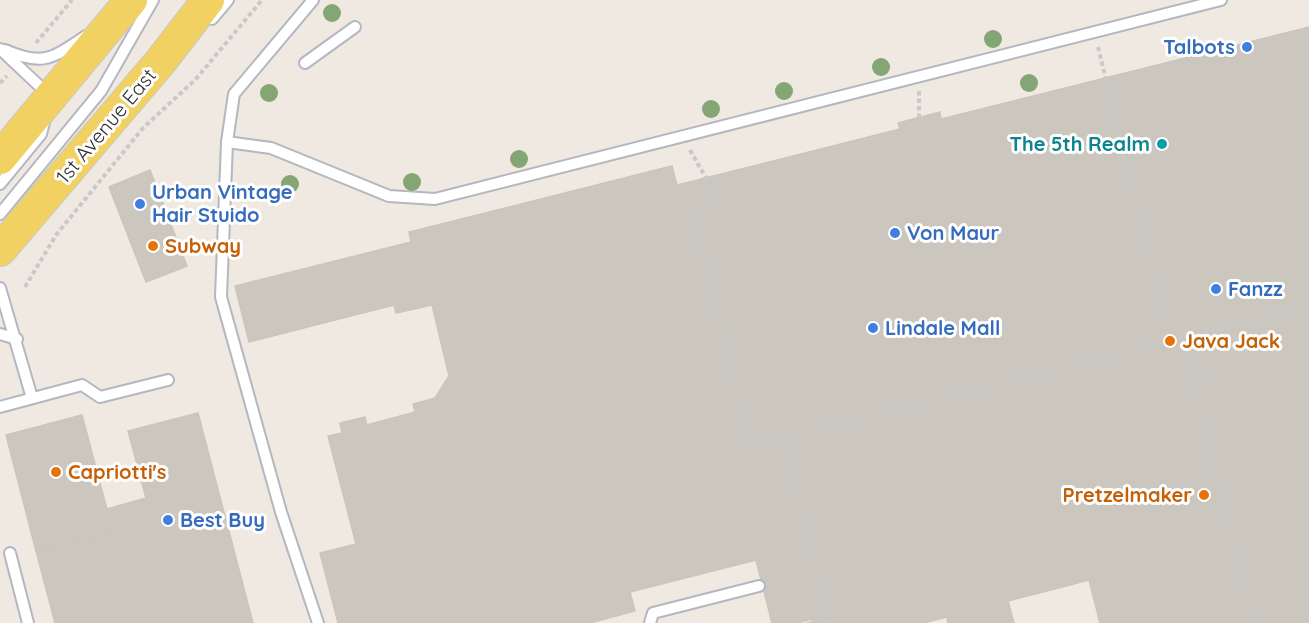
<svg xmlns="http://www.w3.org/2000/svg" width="1309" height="623" font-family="Quicksand,sans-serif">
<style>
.building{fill:#cbc7bf;stroke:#cbc5ba;stroke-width:1.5}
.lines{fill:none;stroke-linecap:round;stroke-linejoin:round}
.service-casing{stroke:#b4b7c1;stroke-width:14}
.primary-casing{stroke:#c9c9c9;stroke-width:34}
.path{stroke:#c9c9c9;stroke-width:4;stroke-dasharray:4.5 3;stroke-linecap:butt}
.service{stroke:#fff;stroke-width:10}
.primary{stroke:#f2d163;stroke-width:32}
.tree{fill:#84a574}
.shop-dot{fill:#3f7fe0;stroke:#fff;stroke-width:2}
.culture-dot{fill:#0f9aa8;stroke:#fff;stroke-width:2}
.food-dot{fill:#e8710a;stroke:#fff;stroke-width:2}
.labels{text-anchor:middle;stroke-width:6;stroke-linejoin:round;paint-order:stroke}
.shop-label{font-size:20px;font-weight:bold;fill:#366cbe;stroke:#fff;text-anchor:start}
.street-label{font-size:20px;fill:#2e2e2e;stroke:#fff}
.culture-label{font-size:20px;font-weight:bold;fill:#0d838f;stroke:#fff;text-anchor:end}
.food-label{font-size:20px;font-weight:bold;fill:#c56008;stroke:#fff;text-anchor:start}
</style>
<rect width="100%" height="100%" fill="#efe9e1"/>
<g class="building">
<polygon points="1309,27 1309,623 1100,623 1089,580 1008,601 1014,623 948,623 947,617 923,623 806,623 812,622 812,619 798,623 772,623 756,560 630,592 635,611 590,623 338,623 320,553 356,544 328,436 342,433 340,423 365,417 367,425 415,412 413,404 435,398 449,376 432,305 396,313 394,305 249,342 235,286 411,242 409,232 672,166 677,185 900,129 898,123 940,112 941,119"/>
<polygon points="150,170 187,266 146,282 109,187"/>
<polygon points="198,413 253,623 55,623 36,551 113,532 107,509 146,498 128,431"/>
<polygon points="82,415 113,532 36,551 6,435"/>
</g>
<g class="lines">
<g class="service-casing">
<g id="service">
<polyline points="313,0 234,94 227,142 271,148 389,196 435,199 1221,0"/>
<polyline points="212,19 228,0"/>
<polyline points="0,49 49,95"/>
<path d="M 5,50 C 44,67 52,58 86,36"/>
<polyline points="305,63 355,27"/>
<polyline points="227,142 221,297 281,512 318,623"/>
<polyline points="0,184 41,134 45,119"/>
<polyline points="0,214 101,91 153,0"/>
<polyline points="0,288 32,398"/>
<polyline points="0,334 17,339"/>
<polyline points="0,407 82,385 100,397 168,380"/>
<polyline points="10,553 28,623"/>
<polyline points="650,623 653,613 759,586"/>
</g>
</g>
<g class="primary-casing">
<g id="primary">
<polyline points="0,158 131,0"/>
<polyline points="0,250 161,61 208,0"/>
</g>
</g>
<g class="path">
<polyline points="36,43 72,0"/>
<polyline points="1098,47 1170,341"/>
<polyline points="0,83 7,76"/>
<polyline points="919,118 919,91"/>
<polyline points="690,150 706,178 713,205 692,210 751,446 1182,338 1255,623"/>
<polyline points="25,287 56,235 143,128 195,80 262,0"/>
<polyline points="1182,338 1309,306"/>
<polyline points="1191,372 1210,372 1217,398"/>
<polyline points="786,438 827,623"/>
<polyline points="1172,486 1217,475"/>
</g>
<use href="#service" class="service"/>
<use href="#primary" class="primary"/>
</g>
<g class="tree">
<circle cx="332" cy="13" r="9"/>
<circle cx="993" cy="39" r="9"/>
<circle cx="881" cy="67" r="9"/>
<circle cx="1029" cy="83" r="9"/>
<circle cx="784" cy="91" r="9"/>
<circle cx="269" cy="93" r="9"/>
<circle cx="711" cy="109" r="9"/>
<circle cx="519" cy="159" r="9"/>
<circle cx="412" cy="182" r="9"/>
<circle cx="290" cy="184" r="9"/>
</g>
<g class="shop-dot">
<circle cx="1247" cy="47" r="6"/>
<circle cx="140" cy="204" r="6"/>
<circle cx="895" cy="233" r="6"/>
<circle cx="1216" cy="289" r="6"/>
<circle cx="873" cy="328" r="6"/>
<circle cx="168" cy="520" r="6"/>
</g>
<circle class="culture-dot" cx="1162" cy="144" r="6"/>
<g class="food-dot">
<circle cx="153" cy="246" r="6"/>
<circle cx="1170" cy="341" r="6"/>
<circle cx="56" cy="472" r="6"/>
<circle cx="1204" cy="495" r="6"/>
</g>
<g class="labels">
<g class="shop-label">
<text x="1235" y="54" text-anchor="end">Talbots</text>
<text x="152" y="199">Urban Vintage<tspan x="152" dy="23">Hair Stuido</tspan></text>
<text x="907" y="240">Von Maur</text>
<text x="1228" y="296">Fanzz</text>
<text x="885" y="335">Lindale Mall</text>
<text x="180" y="527">Best Buy</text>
</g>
<g class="street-label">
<text transform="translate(106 126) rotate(-50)" y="7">1st Avenue East</text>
</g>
<g class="culture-label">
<text x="1150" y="151">The 5th Realm</text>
</g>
<g class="food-label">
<text x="165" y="253">Subway</text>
<text x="1182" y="348">Java Jack</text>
<text x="68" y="479">Capriotti's</text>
<text x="1192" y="502" text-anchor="end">Pretzelmaker</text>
</g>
</g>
</svg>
